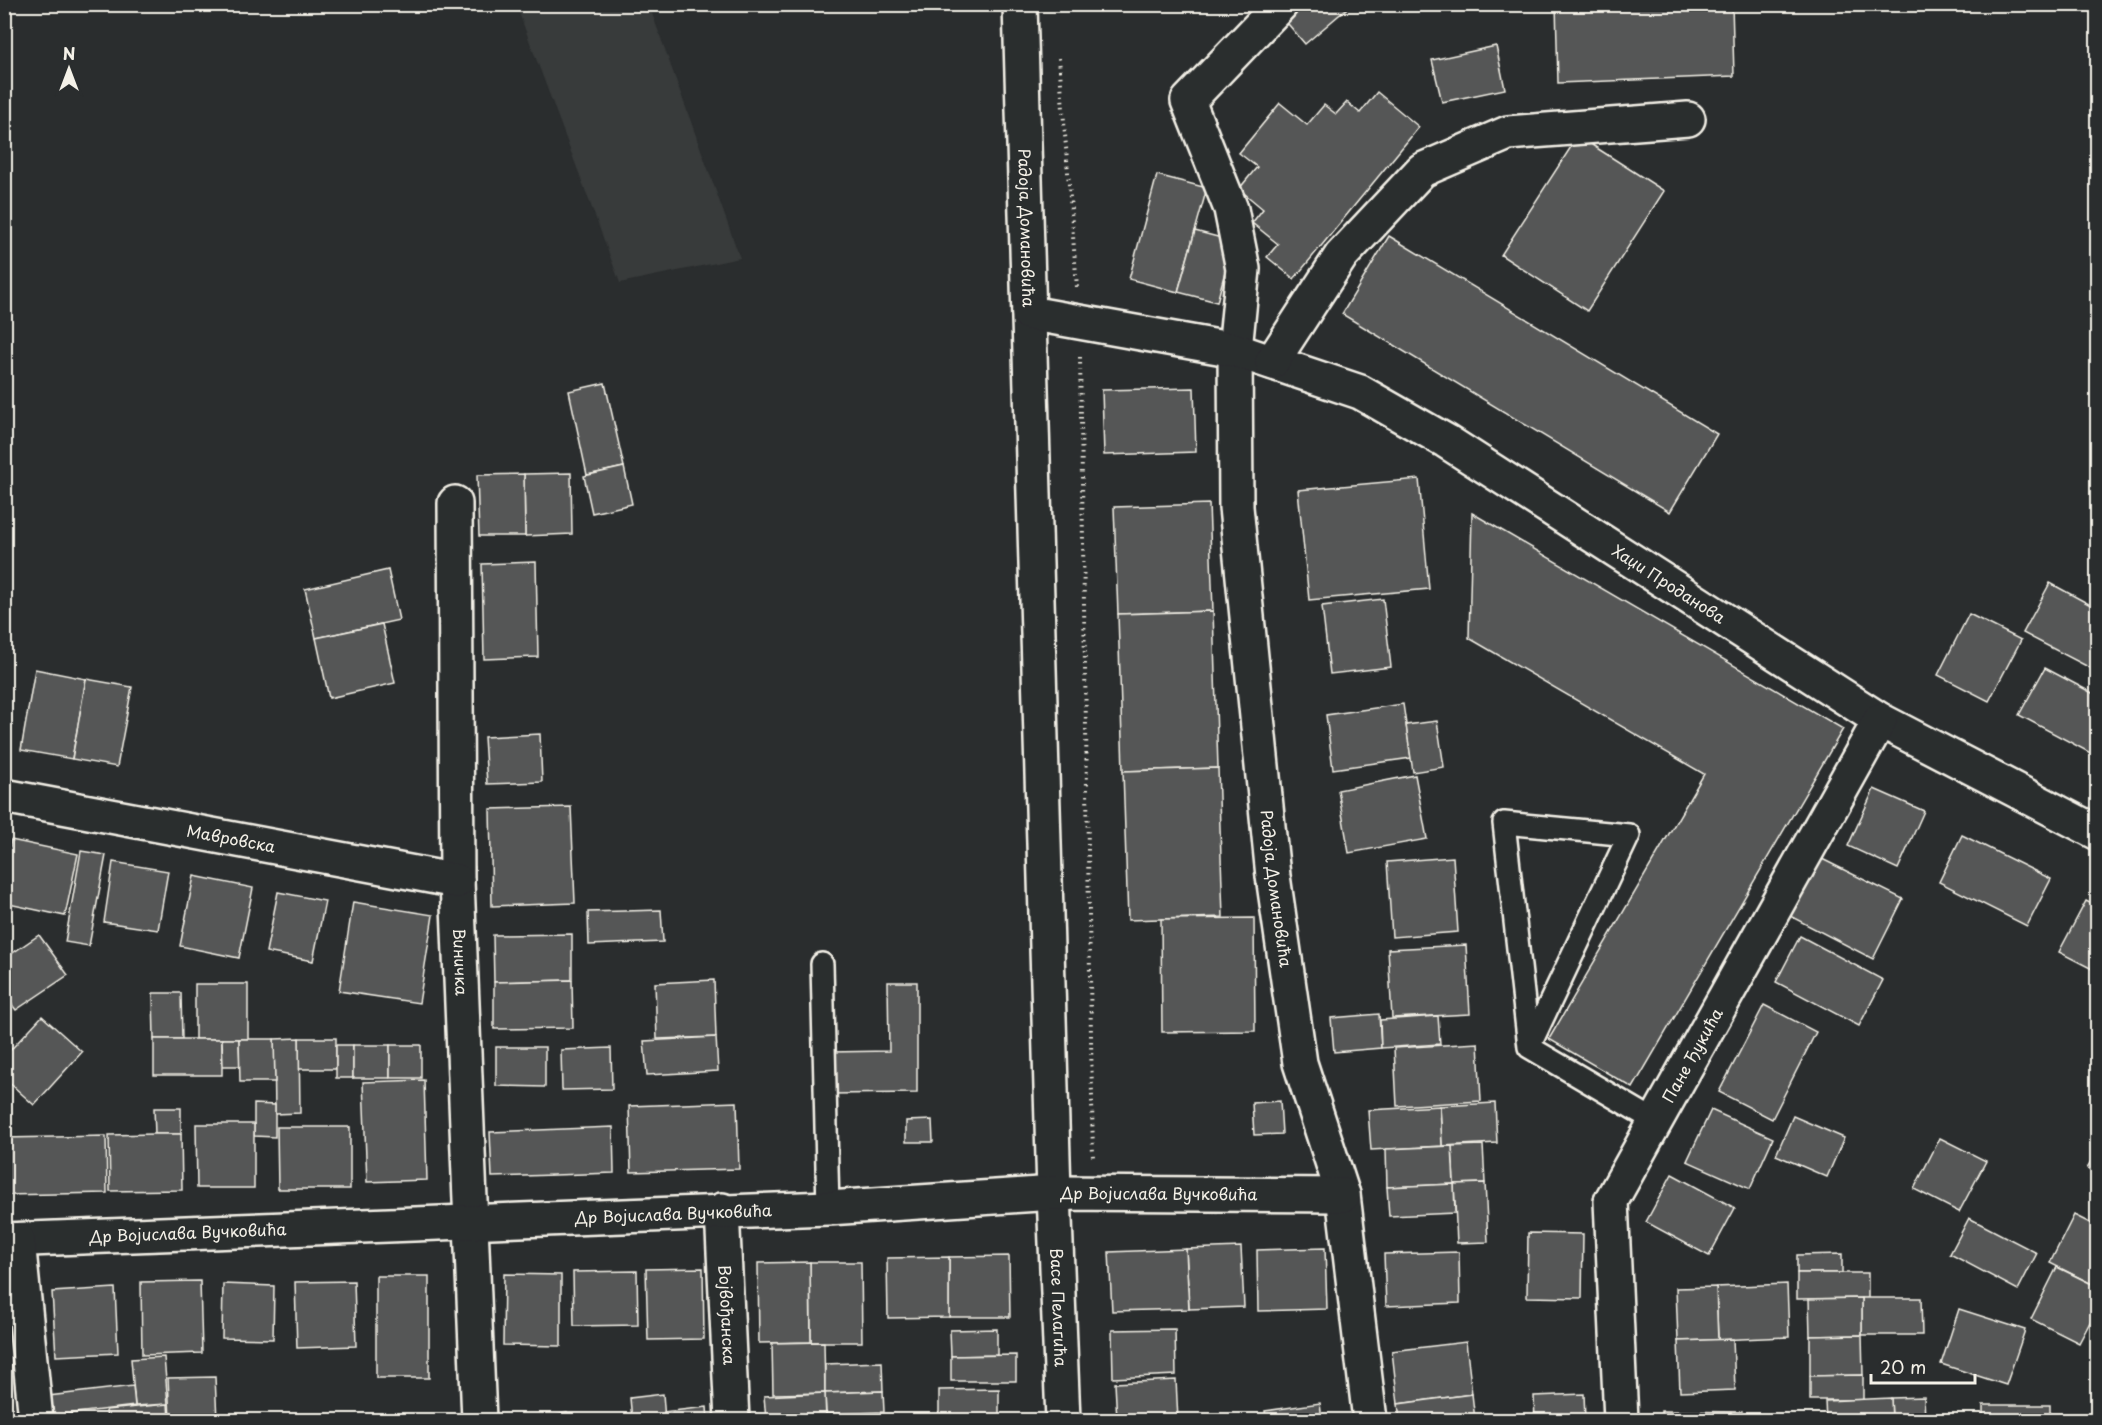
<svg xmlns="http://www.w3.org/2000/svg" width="2102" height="1425" font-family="'Playpen Sans',sans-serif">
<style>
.built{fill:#373a3a}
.building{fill:#555756;stroke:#f4f1e8;stroke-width:1.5}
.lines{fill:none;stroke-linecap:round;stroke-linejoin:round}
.lane-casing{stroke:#f4f1e8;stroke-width:26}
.street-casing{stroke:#f4f1e8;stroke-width:38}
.path{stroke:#f4f1e8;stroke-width:4;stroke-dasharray:1.5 4.5;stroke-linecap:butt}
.lane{stroke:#2a2d2e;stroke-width:21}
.street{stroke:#2a2d2e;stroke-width:33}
.labels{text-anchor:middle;stroke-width:6;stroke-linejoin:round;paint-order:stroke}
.street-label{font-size:16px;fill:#f4f1e8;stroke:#2a2d2e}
</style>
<rect width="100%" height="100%" fill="#2a2d2e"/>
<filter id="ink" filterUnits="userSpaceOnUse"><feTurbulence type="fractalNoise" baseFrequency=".0167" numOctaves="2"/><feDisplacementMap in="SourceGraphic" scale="12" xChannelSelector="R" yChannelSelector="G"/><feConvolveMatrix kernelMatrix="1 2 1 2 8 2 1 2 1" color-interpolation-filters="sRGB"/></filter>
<g filter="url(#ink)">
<polygon class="built" points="516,5 649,5 740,258 620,283"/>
<g class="building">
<polygon points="1299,4 1352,4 1305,44 1283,18"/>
<polygon points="1556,4 1732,4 1734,76 1558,83"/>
<polygon points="1496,46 1505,89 1442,102 1432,60"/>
<polygon points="1377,92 1419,127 1294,279 1267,257 1278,244 1252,223 1263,209 1239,189 1257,167 1239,153 1280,103 1307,125 1324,105 1336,114 1347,102 1360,113"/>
<polygon points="1578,136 1664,191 1587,311 1501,255"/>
<polygon points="1157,175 1207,188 1178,292 1129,279"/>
<polygon points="1195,231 1233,241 1217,302 1178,292"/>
<polygon points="1389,236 1717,434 1670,512 1342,314"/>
<polygon points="605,383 624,467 587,475 569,391"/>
<polygon points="1194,388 1196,452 1104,455 1102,390"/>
<polygon points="624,467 632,504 592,513 584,476"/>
<polygon points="571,473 572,534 525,536 524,474"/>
<polygon points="524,474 525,536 479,536 477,475"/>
<polygon points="1419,479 1429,589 1309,600 1298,490"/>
<polygon points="1209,504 1213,611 1118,614 1114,507"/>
<polygon points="1472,513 1843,729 1633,1088 1549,1039 1704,774 1469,638"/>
<polygon points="536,562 538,657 484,659 482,564"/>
<polygon points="388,570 399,620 316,638 305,589"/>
<polygon points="2050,583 2098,609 2098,672 2023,633"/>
<polygon points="1383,599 1391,667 1330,674 1322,606"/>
<polygon points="1213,611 1218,768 1123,771 1118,614"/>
<polygon points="1969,614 2021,640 1989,701 1938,675"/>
<polygon points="382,624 395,683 329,698 316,638"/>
<polygon points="2045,668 2098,696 2098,757 2019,715"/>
<polygon points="35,669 86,679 72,759 21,750"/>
<polygon points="86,679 132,687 117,767 72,759"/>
<polygon points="1403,704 1411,758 1333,769 1326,715"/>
<polygon points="1437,721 1444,767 1413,772 1406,725"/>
<polygon points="540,734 542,782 487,784 484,737"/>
<polygon points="1218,768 1223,917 1128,920 1123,771"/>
<polygon points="1415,775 1427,839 1349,853 1338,790"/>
<polygon points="1874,789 1924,811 1898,869 1848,846"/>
<polygon points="571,807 575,903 492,906 490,809"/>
<polygon points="1962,835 2051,879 2027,926 1939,882"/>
<polygon points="11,840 78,854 65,916 4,903 4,872"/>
<polygon points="81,851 106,855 89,946 65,942"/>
<polygon points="1453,857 1458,932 1392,937 1387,862"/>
<polygon points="1818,857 1903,899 1873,959 1788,915"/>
<polygon points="113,862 168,871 158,930 104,922"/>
<polygon points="194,876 253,888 239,958 180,946"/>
<polygon points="278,892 325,901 313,961 266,952"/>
<polygon points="2086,901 2098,907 2098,972 2059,952"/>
<polygon points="353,902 433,915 419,1003 339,991"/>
<polygon points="661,910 663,942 589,945 588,912"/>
<polygon points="1254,918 1255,1031 1162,1032 1161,919"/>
<polygon points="572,934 572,980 494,982 493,935"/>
<polygon points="39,935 68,975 16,1010 4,994 4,959"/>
<polygon points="1800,936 1883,980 1859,1026 1776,982"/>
<polygon points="1466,945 1470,1014 1392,1018 1388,949"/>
<polygon points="572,980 573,1028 494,1029 494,982"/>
<polygon points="714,980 716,1037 657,1039 655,983"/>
<polygon points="888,982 917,982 917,1093 830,1094 830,1052 889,1051"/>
<rect x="195" y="984" width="53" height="55"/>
<polygon points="153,993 181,993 182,1039 154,1039"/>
<polygon points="1764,1005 1816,1032 1772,1119 1719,1092"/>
<polygon points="1379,1014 1381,1048 1334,1052 1331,1018"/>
<polygon points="42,1016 82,1052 34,1105 4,1078 4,1057"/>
<polygon points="1438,1016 1440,1044 1381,1048 1380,1020"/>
<polygon points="716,1037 718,1071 647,1075 644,1041"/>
<rect x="299" y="1038" width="37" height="31"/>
<polygon points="299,1038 300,1113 275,1114 274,1039"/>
<rect x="154" y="1039" width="68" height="36"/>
<polygon points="222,1039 239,1039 240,1066 223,1066"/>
<polygon points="239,1039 274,1039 275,1082 240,1082"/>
<polygon points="1478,1043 1481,1101 1397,1106 1394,1048"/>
<rect x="336" y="1045" width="17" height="33"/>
<rect x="353" y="1045" width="37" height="33"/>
<rect x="390" y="1045" width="31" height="33"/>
<polygon points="496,1047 545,1047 545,1087 496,1086"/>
<polygon points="611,1048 612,1089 562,1090 561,1050"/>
<polygon points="424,1080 427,1180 367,1182 363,1082"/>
<polygon points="1280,1101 1282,1134 1254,1135 1252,1103"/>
<polygon points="737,1102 739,1169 631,1172 629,1106"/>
<polygon points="1495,1103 1497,1143 1442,1146 1440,1106"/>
<polygon points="254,1104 275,1105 275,1137 254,1136"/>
<polygon points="1440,1106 1442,1146 1371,1150 1368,1110"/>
<polygon points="154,1108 181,1108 181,1134 155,1134"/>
<polygon points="1711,1110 1773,1138 1750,1189 1687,1161"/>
<polygon points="1793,1116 1844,1138 1827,1177 1776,1155"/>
<polygon points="932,1120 933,1142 906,1142 906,1121"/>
<polygon points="196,1124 254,1124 254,1188 197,1188"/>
<polygon points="277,1127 350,1127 350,1189 278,1189"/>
<polygon points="613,1127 614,1173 492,1177 490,1132"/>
<polygon points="155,1134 181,1134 182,1190 110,1191 109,1135"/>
<polygon points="106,1136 107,1193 4,1195 4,1138"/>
<polygon points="1940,1138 1986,1161 1959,1212 1914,1189"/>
<polygon points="1483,1145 1485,1183 1454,1184 1452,1146"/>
<polygon points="1452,1146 1454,1184 1387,1187 1386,1149"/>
<polygon points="2098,1149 2098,1174 2087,1168"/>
<polygon points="1672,1174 1735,1208 1709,1256 1646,1222"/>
<polygon points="1485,1183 1488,1242 1457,1243 1454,1184"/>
<polygon points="1454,1184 1455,1213 1389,1216 1387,1187"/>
<polygon points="2074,1215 2098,1227 2098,1287 2050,1263"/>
<polygon points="1969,1218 2037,1253 2018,1290 1950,1254"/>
<polygon points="1528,1233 1583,1234 1582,1298 1527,1297"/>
<polygon points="1241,1247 1244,1307 1189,1309 1186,1249"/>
<polygon points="1325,1248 1327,1309 1258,1311 1257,1250"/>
<polygon points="1186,1249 1189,1309 1112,1311 1109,1252"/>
<polygon points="1459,1252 1460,1303 1386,1306 1384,1254"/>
<polygon points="1842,1254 1842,1273 1797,1273 1797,1255"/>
<polygon points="1009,1256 1010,1317 949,1317 949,1257"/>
<polygon points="949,1257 949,1317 888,1318 887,1258"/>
<polygon points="810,1262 861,1262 862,1342 811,1342"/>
<polygon points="810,1262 811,1342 759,1343 758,1263"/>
<polygon points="2057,1267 2098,1287 2098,1307 2079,1343 2031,1319"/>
<polygon points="703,1268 704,1339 648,1340 646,1269"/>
<polygon points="637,1271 638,1325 574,1326 573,1272"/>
<polygon points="1797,1273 1868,1273 1868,1298 1797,1299"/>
<polygon points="504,1274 561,1275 561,1346 503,1345"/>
<rect x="376" y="1276" width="53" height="102"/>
<polygon points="200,1281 202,1353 142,1355 141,1282"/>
<polygon points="354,1281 356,1346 297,1348 295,1282"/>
<polygon points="223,1284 274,1286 273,1339 222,1338"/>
<polygon points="1787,1284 1789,1337 1718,1340 1716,1287"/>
<polygon points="1716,1287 1718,1340 1678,1341 1676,1288"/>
<polygon points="115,1288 118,1353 56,1356 52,1292"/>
<polygon points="1862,1298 1921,1298 1922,1335 1862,1335"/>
<polygon points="1862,1298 1862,1335 1810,1336 1809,1299"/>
<polygon points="1959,1309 2025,1330 2006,1385 1941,1364"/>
<polygon points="997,1329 997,1355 951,1356 950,1330"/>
<polygon points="1175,1329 1176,1375 1113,1378 1112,1330"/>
<polygon points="1862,1335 1863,1375 1810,1376 1810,1336"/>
<polygon points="1733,1339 1735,1390 1680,1392 1678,1341"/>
<polygon points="824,1342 825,1393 773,1394 772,1343"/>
<polygon points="1466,1342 1472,1394 1398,1404 1392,1351"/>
<polygon points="1016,1355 1016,1381 951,1381 951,1356"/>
<polygon points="164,1357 168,1404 135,1406 131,1359"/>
<polygon points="882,1362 883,1391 825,1393 825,1364"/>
<polygon points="1863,1375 1863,1400 1810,1400 1810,1376"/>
<polygon points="215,1377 217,1420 170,1420 168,1378"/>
<polygon points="1176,1380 1178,1420 1117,1420 1115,1383"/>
<polygon points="133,1386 135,1406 42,1417 40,1397"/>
<polygon points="999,1389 999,1420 939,1420 939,1390"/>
<polygon points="883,1391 884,1412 826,1414 825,1393"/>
<polygon points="825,1393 826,1420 766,1420 764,1396"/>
<polygon points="663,1394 665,1420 632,1420 630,1398"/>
<polygon points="1472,1394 1475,1420 1400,1420 1398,1404"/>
<polygon points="1584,1394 1585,1420 1535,1420 1534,1396"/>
<polygon points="1924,1397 1925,1420 1892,1420 1891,1398"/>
<polygon points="1891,1398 1892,1420 1826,1420 1825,1401"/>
<polygon points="1320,1403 1322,1420 1266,1420 1265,1411"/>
<polygon points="168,1404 169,1420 107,1420 106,1410"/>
<rect x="1983" y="1405" width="67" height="15"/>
<polygon points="707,1407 708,1420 665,1420 664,1412"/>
<polygon points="1661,1411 1742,1412 1742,1420 1661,1420"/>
<polygon points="567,1413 569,1420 535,1420"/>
</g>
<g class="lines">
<g class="lane-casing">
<g id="lane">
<polyline points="822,964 828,1208"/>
<polyline points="1529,1047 1504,823 1629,835 1529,1047 1655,1121"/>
</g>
</g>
<g class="street-casing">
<g id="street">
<path id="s1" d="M 1020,4 L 1054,1193 L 1063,1420"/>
<path id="s2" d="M 1281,4 L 1188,101 L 1231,209 L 1243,269 L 1235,350 L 1236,507 L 1273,876 L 1300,1063 L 1343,1195 L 1370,1420"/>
<path id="s3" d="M 1029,313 L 1235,350 L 1360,392 L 1446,441 L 1880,720 L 2098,833"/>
<polyline points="1272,362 1341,256 1422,170 1508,133 1688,119"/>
<path id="s4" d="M 455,503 L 457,881 L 479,1420"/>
<path id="s5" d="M 4,796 L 457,881"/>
<path id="s6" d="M 722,1210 L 732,1420"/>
<path id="s7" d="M 4,1240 L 828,1208 L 1054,1193 L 1343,1195"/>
<polyline points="18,1240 36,1420"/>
<path id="s8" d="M 1621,1420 L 1611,1201 L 1880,720"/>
</g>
</g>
<g class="path">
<polyline points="1059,58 1077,287"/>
<polyline points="1080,357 1093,1160"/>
</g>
<use href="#lane" class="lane"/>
<use href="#street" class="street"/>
</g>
</g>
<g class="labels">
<g class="street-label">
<text dy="6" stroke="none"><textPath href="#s1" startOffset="224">Радоја Домановића</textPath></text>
<text dy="6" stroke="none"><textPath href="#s3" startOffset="705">Хаџи Проданова</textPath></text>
<text dy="6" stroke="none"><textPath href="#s5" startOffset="231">Мавровска</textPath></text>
<text dy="6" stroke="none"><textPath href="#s2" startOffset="934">Радоја Домановића</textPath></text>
<text dy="6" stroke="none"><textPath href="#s4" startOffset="459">Виничка</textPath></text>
<text dy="6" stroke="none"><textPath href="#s8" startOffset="386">Пане Ђукића</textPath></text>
<text dy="6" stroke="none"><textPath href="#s7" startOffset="1156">Др Војислава Вучковића</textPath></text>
<text dy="6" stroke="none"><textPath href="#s7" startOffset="670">Др Војислава Вучковића</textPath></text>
<text dy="6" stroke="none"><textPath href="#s7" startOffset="184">Др Војислава Вучковића</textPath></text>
<text dy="6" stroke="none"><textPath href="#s1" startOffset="1304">Васе Пелагића</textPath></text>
<text dy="6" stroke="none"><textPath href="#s6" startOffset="105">Војвођанска</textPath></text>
</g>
</g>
<rect width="2102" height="1425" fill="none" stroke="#2a2d2e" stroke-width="24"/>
<rect x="12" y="12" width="2078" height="1401" fill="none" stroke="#f4f1e8" stroke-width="2" filter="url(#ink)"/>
<g transform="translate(69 69)" stroke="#2a2d2e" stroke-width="4.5" paint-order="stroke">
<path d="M0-4.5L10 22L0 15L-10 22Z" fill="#f4f1e8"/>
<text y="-9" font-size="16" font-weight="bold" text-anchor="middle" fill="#f4f1e8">N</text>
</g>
<path d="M1871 1374v9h104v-9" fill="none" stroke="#f4f1e8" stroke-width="3"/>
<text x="1880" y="1374" font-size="18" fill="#f4f1e8" stroke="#2a2d2e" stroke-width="4.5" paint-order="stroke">20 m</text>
</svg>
